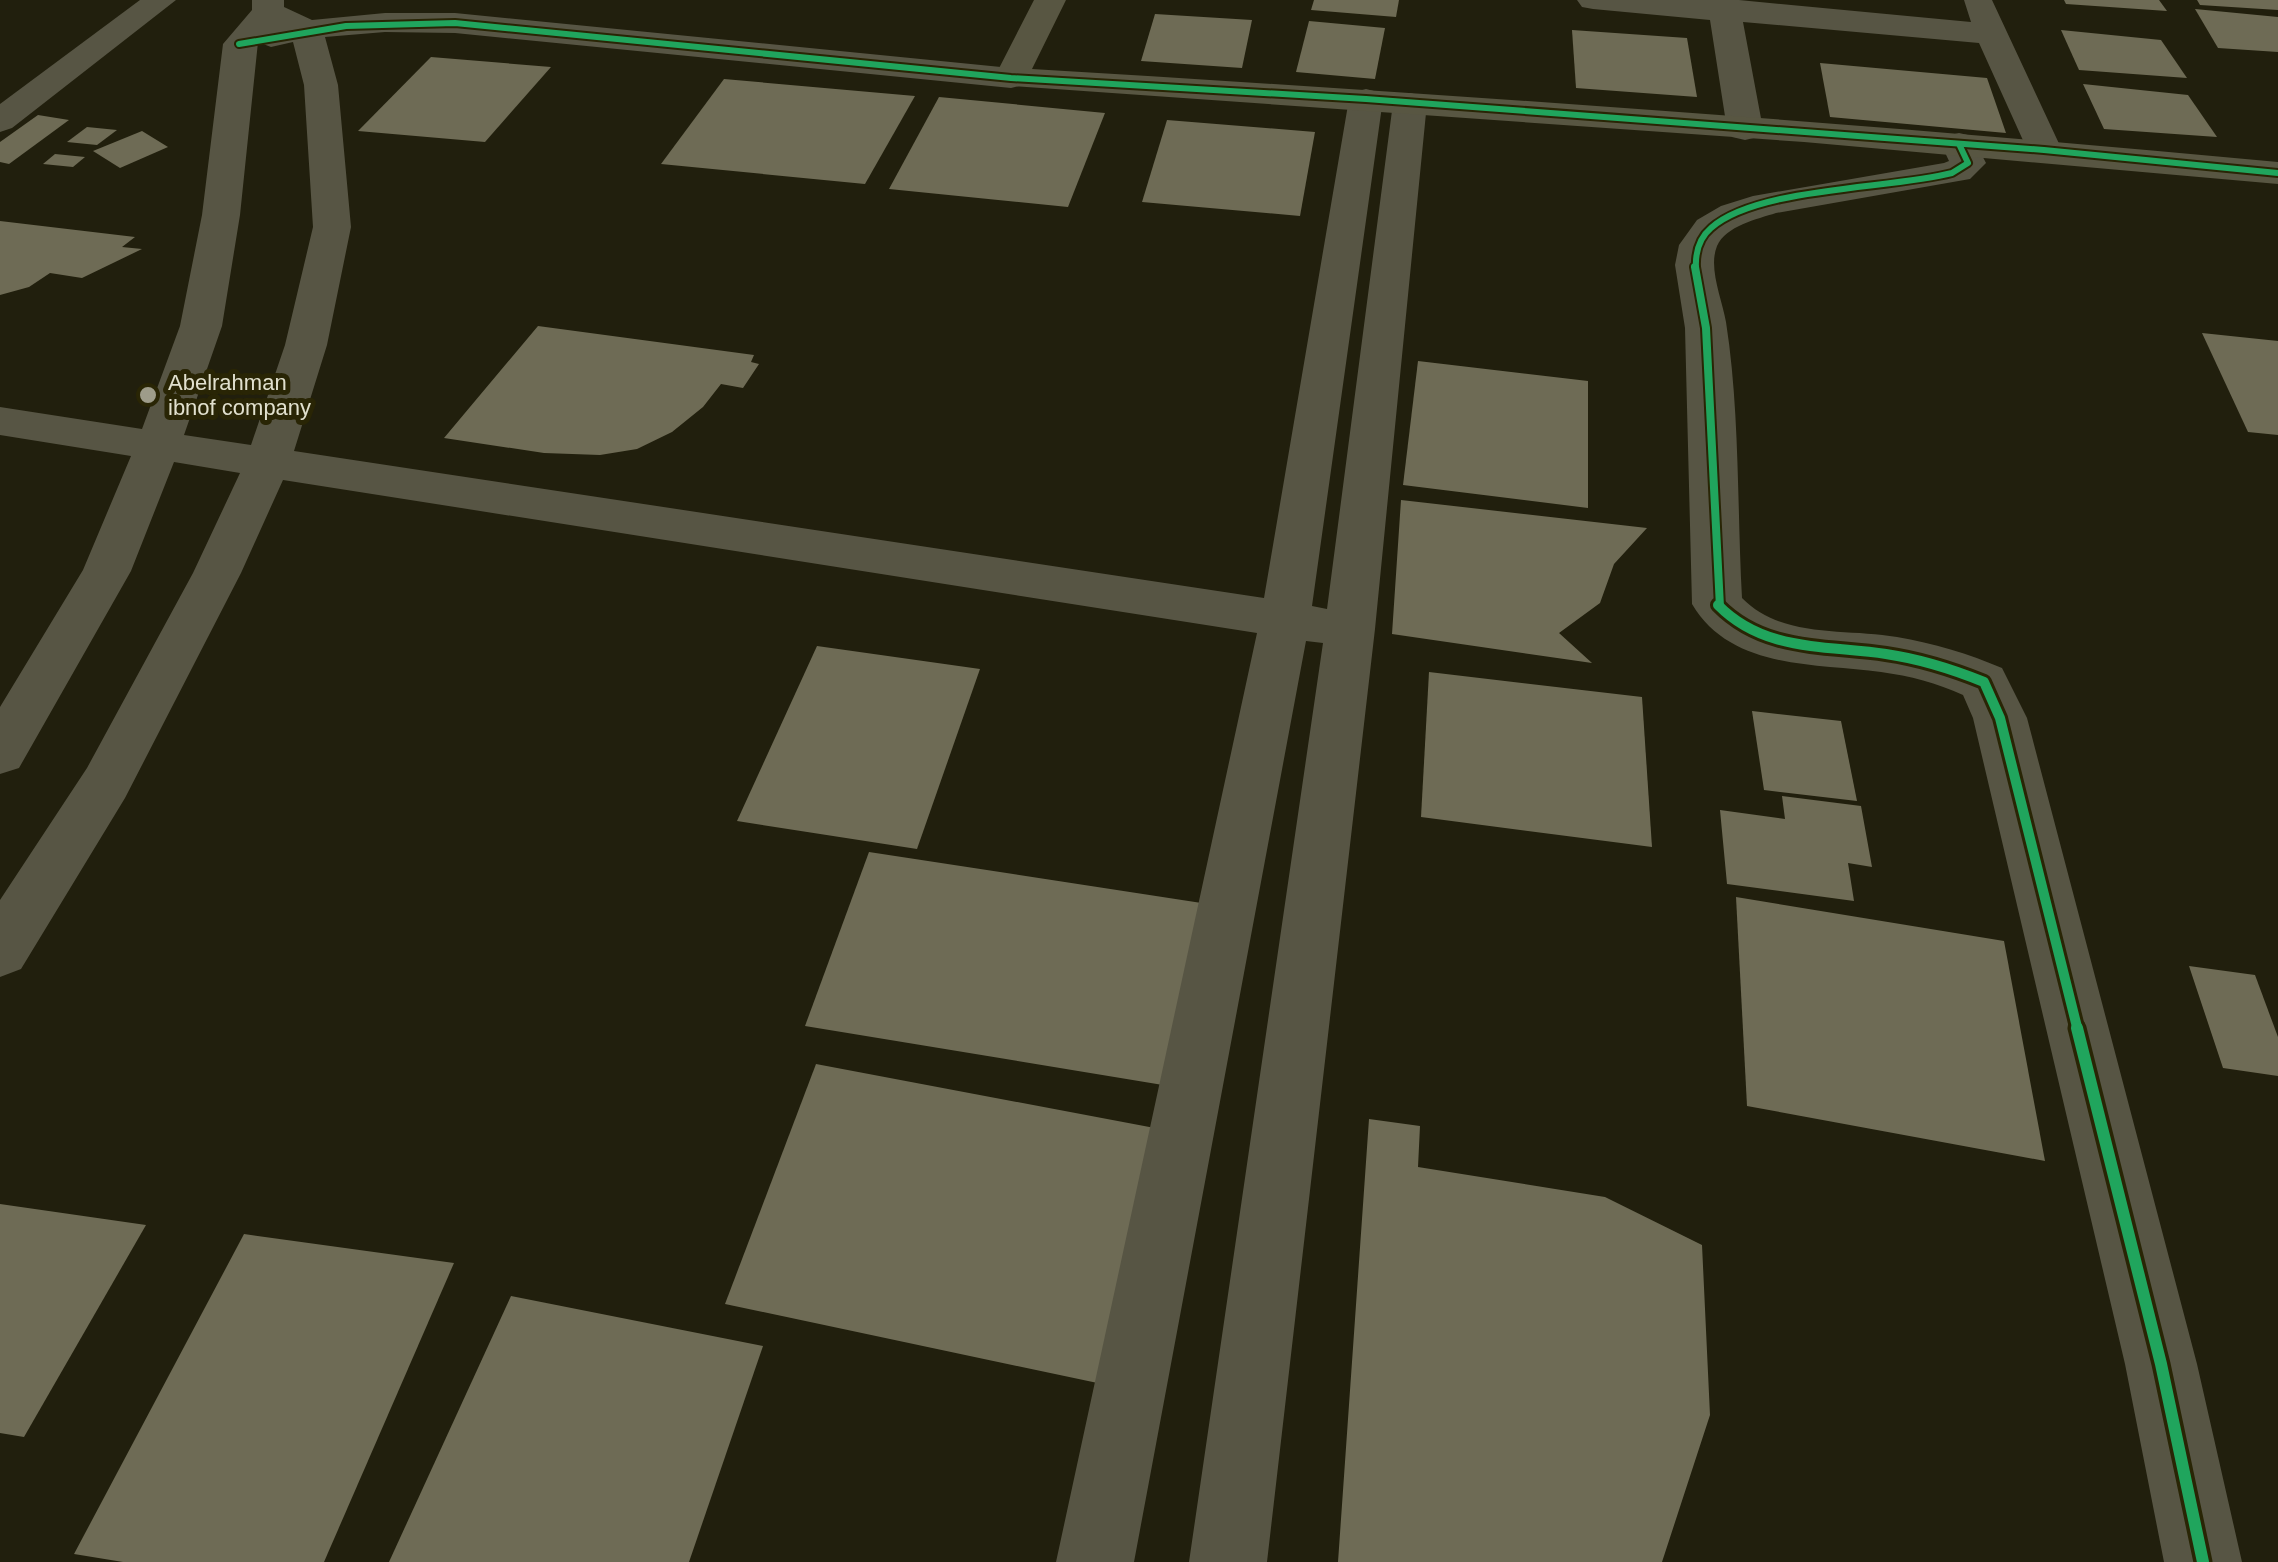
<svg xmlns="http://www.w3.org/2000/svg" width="2278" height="1562" font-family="Arial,sans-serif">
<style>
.building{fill:#6e6b55}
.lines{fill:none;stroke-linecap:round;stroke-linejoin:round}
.street{fill:#575544;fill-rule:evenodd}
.secondary{fill:#585642;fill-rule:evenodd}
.cycleway-far3-casing{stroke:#292505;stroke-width:10}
.cycleway-far2-casing{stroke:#292505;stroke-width:12}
.cycleway-far1-casing{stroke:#292505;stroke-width:16}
.cycleway-casing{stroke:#292505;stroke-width:19}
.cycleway-far3{stroke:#20a55d;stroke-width:6}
.cycleway-far2{stroke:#20a55d;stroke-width:8}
.cycleway-far1{stroke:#20a55d;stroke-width:10}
.cycleway{stroke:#20a55d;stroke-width:12}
.poi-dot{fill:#9e9c8a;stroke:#292505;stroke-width:4}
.labels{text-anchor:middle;stroke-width:10;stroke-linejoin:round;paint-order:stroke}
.far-poi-label{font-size:22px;fill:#e1e0ce;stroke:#292505;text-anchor:start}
</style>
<rect width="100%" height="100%" fill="#211f0d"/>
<g class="building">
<polygon points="1314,0 1399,0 1396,17 1311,10"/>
<polygon points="2064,0 2159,0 2167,11 2066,4"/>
<polygon points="2197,0 2278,0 2278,10 2200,5"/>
<polygon points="2195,9 2278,17 2278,52 2218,48"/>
<polygon points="1155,14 1252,20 1242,68 1141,61"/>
<polygon points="1309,21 1385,28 1375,79 1296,72"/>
<polygon points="1572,30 1687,38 1697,97 1576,88"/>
<polygon points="2061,30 2161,40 2187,78 2079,70"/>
<polygon points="431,57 551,67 485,142 358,131"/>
<polygon points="1820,63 1987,78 2006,133 1830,117"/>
<polygon points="724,79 915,96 865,184 661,164"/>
<polygon points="2083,84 2188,95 2217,137 2104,129"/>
<polygon points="939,97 1105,113 1068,207 889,189"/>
<polygon points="38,115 69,120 9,164 0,162 0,142"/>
<polygon points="1167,120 1315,132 1300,216 1142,202"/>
<polygon points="87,127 117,130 97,145 67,142"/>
<polygon points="142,131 168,147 120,168 93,151"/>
<polygon points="55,154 85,157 73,167 43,164"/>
<polygon points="0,221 135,237 122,247 142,249 82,278 50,273 29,287 0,295"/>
<polygon points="538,326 754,355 751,362 759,364 743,388 721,384 703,407 672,432 637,449 600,455 544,453 444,438"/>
<polygon points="2202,333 2278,341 2278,435 2248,432"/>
<polygon points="1418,361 1588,381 1588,508 1403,485"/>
<polygon points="1401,500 1647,528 1614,564 1600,603 1559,633 1592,663 1392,634"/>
<polygon points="817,646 980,669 917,849 737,821"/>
<polygon points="1429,672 1642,697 1652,847 1421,817"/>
<polygon points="1752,711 1841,721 1857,801 1764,790"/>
<polygon points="1782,796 1861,806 1872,867 1848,863 1854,901 1727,884 1720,810 1785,819"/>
<polygon points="869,852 1208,904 1175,1087 805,1026"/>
<polygon points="1736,897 2004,941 2045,1161 1747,1106"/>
<polygon points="2189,966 2255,975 2278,1037 2278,1076 2223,1068"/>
<polygon points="816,1064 1160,1129 1107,1385 725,1304"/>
<polygon points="1369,1119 1420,1126 1418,1167 1605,1197 1702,1245 1710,1415 1662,1562 1338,1562"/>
<polygon points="0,1204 146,1225 24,1437 0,1433"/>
<polygon points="244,1234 454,1263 324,1562 123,1562 74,1554"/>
<polygon points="511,1296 763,1346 689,1562 389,1562"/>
</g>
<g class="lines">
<g class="street">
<polygon points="140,0 176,0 12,128 0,132 0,104"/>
<path d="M 252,0 L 284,0 L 284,7 L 312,20 L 385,13 L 455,13 L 1011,68 L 1023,71 L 1028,78 L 1023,85 L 1011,88 L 455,33 L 385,32 L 325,37 L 338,85 L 351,227 L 327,345 L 294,451 L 1264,598 L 1349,99 L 1354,92 L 1366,89 L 1378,92 L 1383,99 L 1312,606 L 1327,609 L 1393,103 L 1398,96 L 1410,93 L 1422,96 L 1427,103 L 1375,629 L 1267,1562 L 1189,1562 L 1323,643 L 1306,641 L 1134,1562 L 1056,1562 L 1257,633 L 283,480 L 241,573 L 125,798 L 21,969 L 0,977 L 0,900 L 87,768 L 193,573 L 240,473 L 174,462 L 131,571 L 19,768 L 0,774 L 0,707 L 83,570 L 131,456 L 0,435 L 0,407 L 142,429 L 180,326 L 202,215 L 223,44 L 252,10 ZM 258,42 L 271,47 L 293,42 L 304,85 L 313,227 L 285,345 L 251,445 L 184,435 L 222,326 L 240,215 Z"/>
<polygon points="1577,0 1739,0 1971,22 1964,0 1992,0 2062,150 2057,158 2044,161 2031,158 1979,43 1743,22 1763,129 1758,137 1745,140 1732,137 1727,129 1710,20 1593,9 1582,7"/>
<path d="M 1959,133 L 1972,136 L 1986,163 L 1970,179 L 1776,213 C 1757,219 1726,226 1717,246 C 1708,268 1722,299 1726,322 C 1740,412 1737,507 1742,598 C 1782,639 1845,628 1897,637 C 1933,643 1969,654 2002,668 L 2027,718 L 2197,1364 L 2242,1562 L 2164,1562 L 2125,1364 L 1973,718 L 1963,695 C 1937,683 1910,676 1881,672 C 1815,663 1731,670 1692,604 L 1685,328 L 1675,265 L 1679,245 L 1697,220 L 1721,206 L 1753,196 L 1944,163 L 1949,161 L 1941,144 L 1946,136 Z"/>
</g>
<path class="secondary" d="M 1034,0 L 1066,0 L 1032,69 C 1448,94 1863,123 2278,162 L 2278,184 L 1804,142 L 999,85 L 994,78 Z"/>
<g class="cycleway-far3-casing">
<g id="cycleway-far3">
<polyline points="239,44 346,26 455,23 1011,78 1366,99 2044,150 2278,173"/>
<path d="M 1696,270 C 1695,254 1698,239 1711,228 C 1757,187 1891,189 1952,173 L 1968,163 L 1959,144"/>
</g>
</g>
<g class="cycleway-far2-casing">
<polyline id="cycleway-far2" points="1695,267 1706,328 1720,607"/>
</g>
<g class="cycleway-far1-casing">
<path id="cycleway-far1" d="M 1718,605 C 1764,652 1825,645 1886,654 C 1920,659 1952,669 1984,682 L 2000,718 L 2078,1031"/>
</g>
<g class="cycleway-casing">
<polyline id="cycleway" points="2077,1028 2161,1364 2203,1562"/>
</g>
<use href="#cycleway-far3" class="cycleway-far3"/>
<use href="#cycleway-far2" class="cycleway-far2"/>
<use href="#cycleway-far1" class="cycleway-far1"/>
<use href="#cycleway" class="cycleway"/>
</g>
<circle class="poi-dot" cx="148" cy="395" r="10"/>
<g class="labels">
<g class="far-poi-label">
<text x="168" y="390">Abelrahman<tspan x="168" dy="25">ibnof company</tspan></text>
</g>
</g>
</svg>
